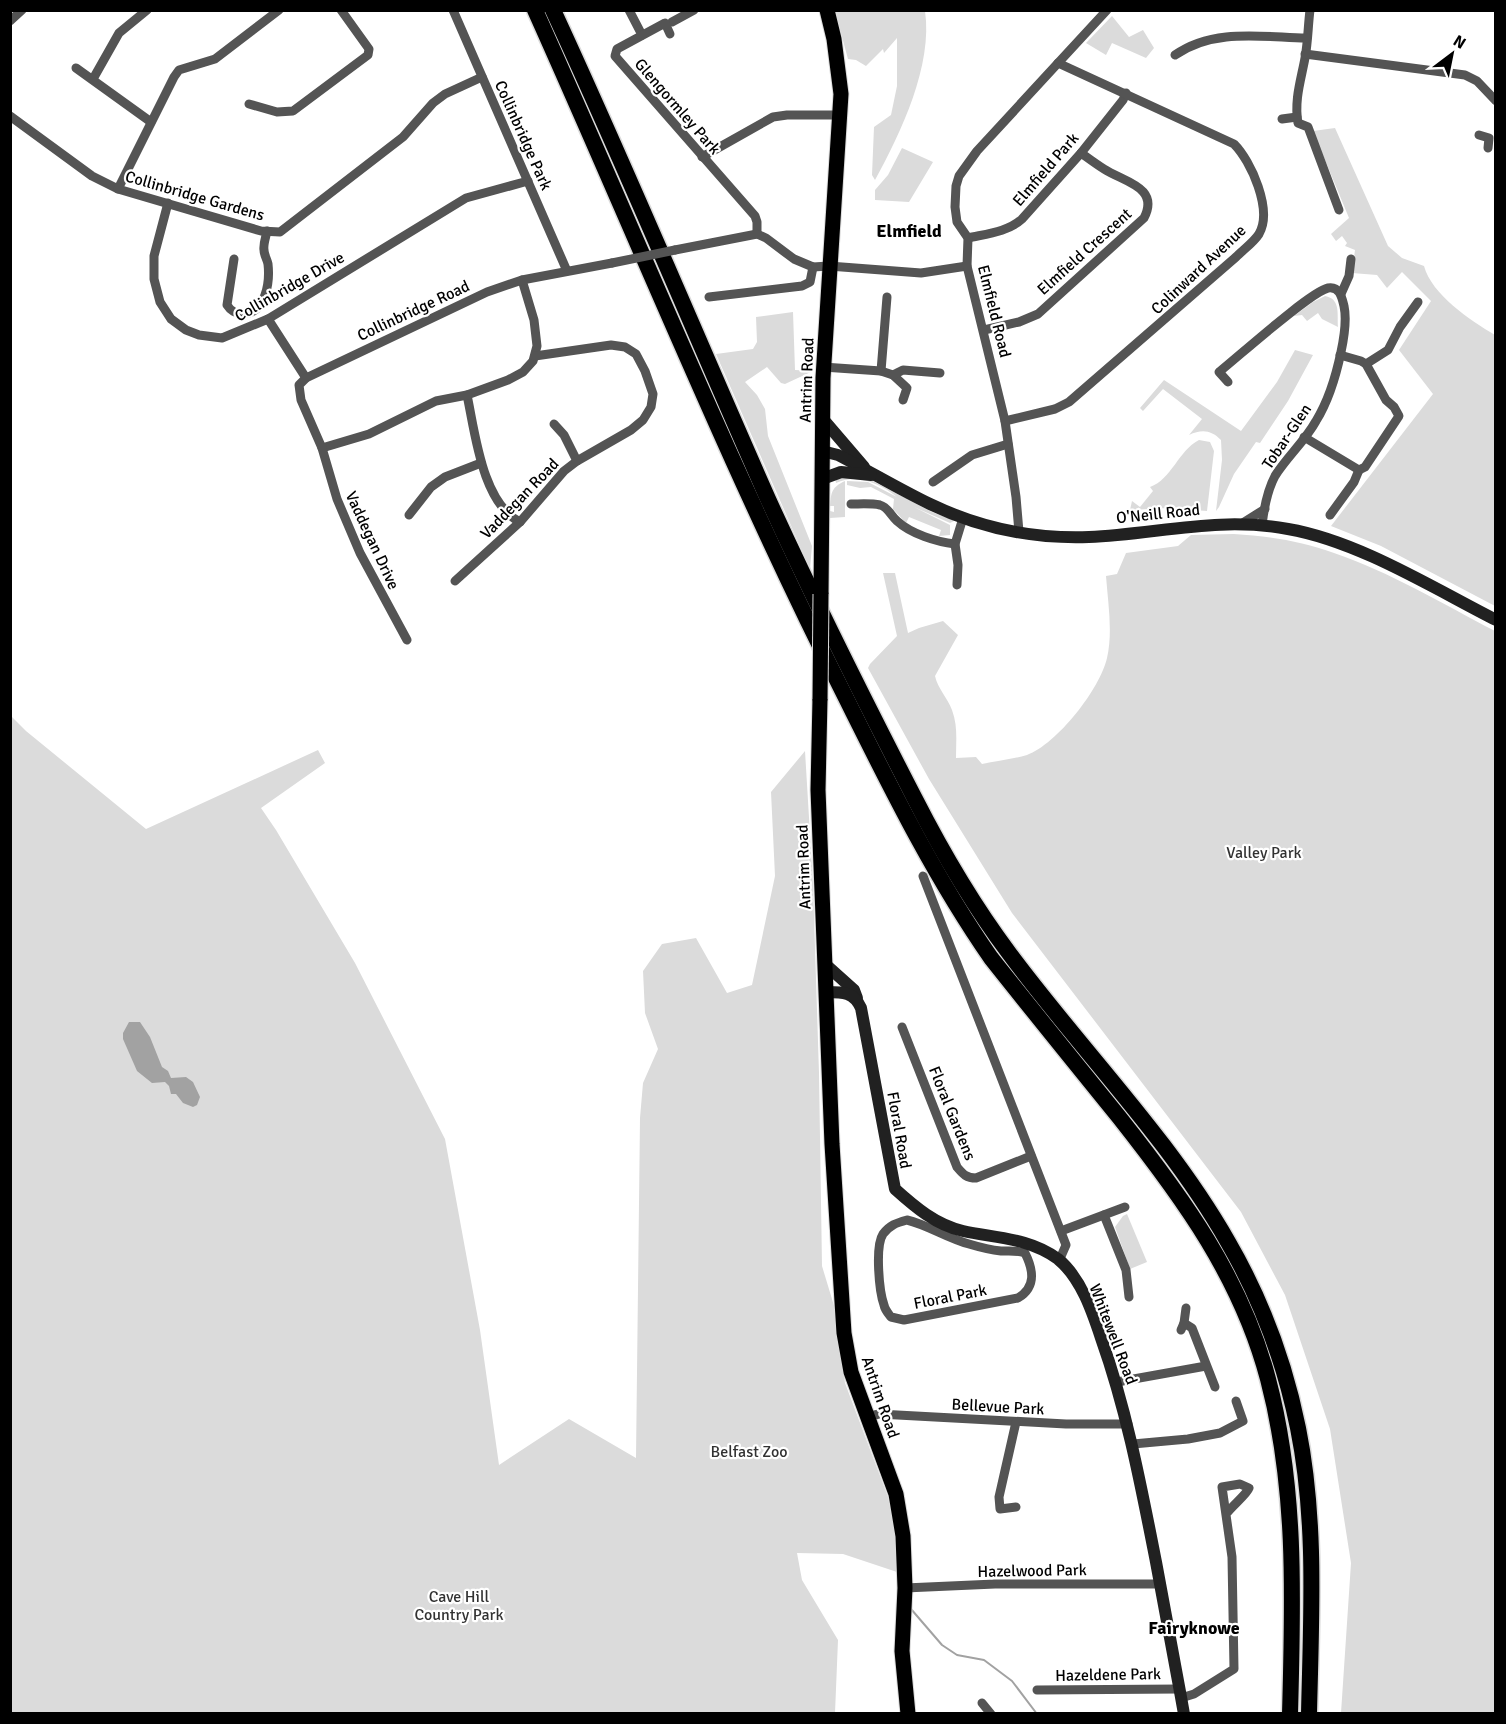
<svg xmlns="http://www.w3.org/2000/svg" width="1506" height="1724" font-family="Signika,sans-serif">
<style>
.green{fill:#dbdbdb}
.water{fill:#a2a2a2}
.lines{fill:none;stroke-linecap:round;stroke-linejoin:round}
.stream{stroke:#a2a2a2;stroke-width:2}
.primary-casing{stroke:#dbdbdb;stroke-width:17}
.highway-casing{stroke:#dbdbdb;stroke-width:19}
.street{stroke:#545454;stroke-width:9}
.secondary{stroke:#212121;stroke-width:12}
.primary{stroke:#000;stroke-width:15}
.highway{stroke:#000;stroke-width:16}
.primary-bridge-casing{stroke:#dbdbdb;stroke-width:17;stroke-linecap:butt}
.street-bridge{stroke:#545454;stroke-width:9}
.primary-bridge{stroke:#000;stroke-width:15}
.labels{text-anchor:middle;stroke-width:4.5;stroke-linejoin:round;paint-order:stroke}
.street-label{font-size:16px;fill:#000;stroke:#fff}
.park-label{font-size:16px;fill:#323232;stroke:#fff}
.neighbourhood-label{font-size:18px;font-weight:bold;fill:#000;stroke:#fff}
</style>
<rect width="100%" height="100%" fill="#fff"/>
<g class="green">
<path d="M 835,11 L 925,11 C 933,65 901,133 875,180 L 872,175 L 874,127 L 891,115 L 897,86 L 897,38 L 884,53 L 883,49 L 866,66 L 856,60 L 848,59 Z"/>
<polygon points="1112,16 1129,37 1143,30 1154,48 1146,58 1112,43 1106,55 1086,43"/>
<path d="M 1335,128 L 1388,246 L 1402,258 L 1424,266 C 1432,295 1470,320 1495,335 L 1495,606 L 1381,546 L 1331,526 L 1433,394 L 1399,350 L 1431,301 L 1402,272 L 1387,288 L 1377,275 L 1352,273 L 1355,250 L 1345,246 L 1347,243 L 1342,236 L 1336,241 L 1331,234 L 1349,218 L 1313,131 Z"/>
<polygon points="902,148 933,162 909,202 875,200 875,190 888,175"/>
<path d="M 1325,296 C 1341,299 1337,314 1338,327 L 1322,319 L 1318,313 L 1307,321 L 1302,315 L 1294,316 L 1313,302 Z"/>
<polygon points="793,312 795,370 813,371 785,384 781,383 767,367 745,382 757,395 765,409 768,436 812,546 810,569 716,354 753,349 757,342 756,317"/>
<path d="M 1295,350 L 1313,355 L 1288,401 L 1260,443 L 1256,442 L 1234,474 L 1219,507 L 1216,511 L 1222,460 L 1221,440 C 1211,430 1202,429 1189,435 L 1202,419 L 1163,389 L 1143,411 L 1140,408 L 1164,380 L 1241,431 L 1277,382 Z"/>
<path d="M 1199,440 L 1210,442 L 1214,451 L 1207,511 L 1168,508 L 1130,510 L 1132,501 L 1140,507 L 1153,491 L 1150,487 C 1172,479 1178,451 1199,440 Z"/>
<path d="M 835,477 L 867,478 L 932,512 L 953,520 L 954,521 L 950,523 L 914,507 L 950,525 L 950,535 L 939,536 L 941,530 L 909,517 L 906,523 L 893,509 L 894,499 L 871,487 L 860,488 L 847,485 L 847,481 L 868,482 L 897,497 C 880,484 858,473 836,483 Z"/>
<path d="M 845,481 L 845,517 L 830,518 L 830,511 L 834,512 L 834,506 L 830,506 C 831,492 832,487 845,481 Z"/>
<path d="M 1234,534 C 1268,536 1301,541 1334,553 C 1390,572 1443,604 1495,631 L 1495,1713 L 1341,1713 L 1351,1563 L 1330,1429 L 1285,1295 L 1241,1212 L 1012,913 L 929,779 L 868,668 L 870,664 L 897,636 L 883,573 L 895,573 L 908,633 L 919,628 L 943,621 L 958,635 L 935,676 C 938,689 947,697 952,710 C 958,726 956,741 956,758 L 976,757 L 982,764 C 996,761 1013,759 1027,755 C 1057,744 1100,689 1107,658 C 1113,632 1108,603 1106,576 L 1117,574 L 1126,553 L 1178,546 L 1191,535 Z"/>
<polygon points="10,715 26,731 146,829 318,750 325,763 261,808 276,830 355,963 445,1139 480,1330 499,1465 569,1419 636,1458 640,1118 643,1083 658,1049 645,1013 643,971 662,944 696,938 727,993 752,985 775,876 771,792 805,751 813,884 819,1073 822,1266 835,1309 845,1383 888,1497 895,1533 897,1572 843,1554 797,1553 802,1580 838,1640 835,1713 11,1713"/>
<polygon points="1127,1214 1147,1262 1130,1269 1115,1227 1123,1216"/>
</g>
<polygon class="water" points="129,1022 140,1022 150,1037 162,1067 168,1071 171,1078 186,1077 193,1082 200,1097 197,1105 193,1107 183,1103 176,1094 171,1094 169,1086 165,1082 152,1083 137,1071 123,1039 123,1033"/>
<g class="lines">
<polyline class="stream" points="911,1609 942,1645 957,1655 984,1660 1012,1681 1037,1714"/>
<g class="primary-casing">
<g id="primary">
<polyline points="821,594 823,378 841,94 834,39 827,10"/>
<polyline points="820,699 818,790 832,1144 844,1333 851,1372 896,1494 903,1536 905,1588 902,1651 908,1714"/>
</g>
</g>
<g class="highway-casing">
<g id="highway">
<path d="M 535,10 C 637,237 730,468 842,690 C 888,782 932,873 991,958 C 1033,1011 1076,1064 1119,1117 C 1183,1198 1241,1277 1268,1379 C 1297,1489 1293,1601 1290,1714"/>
<path d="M 553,10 C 628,172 696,336 768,499 C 814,600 864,700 915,799 C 942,852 973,905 1009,953 C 1080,1049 1169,1138 1228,1242 C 1261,1299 1285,1364 1298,1428 C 1317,1522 1311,1618 1309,1714"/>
</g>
</g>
<g class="street">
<polyline points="453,10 567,271"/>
<polyline points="629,10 642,35"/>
<path d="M 1310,10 C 1308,26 1308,42 1305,58 C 1301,80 1294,100 1298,123 L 1308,127 L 1339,210"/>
<polyline points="10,21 22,10"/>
<polyline points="672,22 694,10"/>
<polyline points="670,34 665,23 617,49 615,56 755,216 757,222 757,234"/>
<polyline points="1305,54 1465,75 1477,81 1496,101"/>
<path d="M 1175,55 C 1213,28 1262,37 1306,38"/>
<polyline points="76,68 151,122"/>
<polyline points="93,79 119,33 147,10"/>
<polyline points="249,104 277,112 293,111 368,55 369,49 341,10"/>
<polyline points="10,116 92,176 118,189 261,231 280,232 403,137 433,103 445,94 482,77"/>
<polyline points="1282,119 1297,117"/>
<polyline points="1479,135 1489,138 1488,148"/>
<polyline points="702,157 773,117 787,115 840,115"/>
<polyline points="118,189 174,77 179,70 215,59 279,10"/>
<polyline points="168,203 154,256 154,279 160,302 171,319 186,330 199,335 222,338 268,319 466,198 528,181"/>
<path d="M 968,238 C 985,234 1008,232 1022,219 L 1081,153 L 1123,100 L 1126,93"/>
<polyline points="675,250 757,234 766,238 794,259 813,267 829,266 921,273 967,266"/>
<path d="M 234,259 L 227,305 C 230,310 236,314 243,314 C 266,313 270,282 268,264 C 267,259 264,255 264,250 C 263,244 266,237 267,231"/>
<polyline points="1341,294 1349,276 1351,259"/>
<polyline points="709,297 802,286 810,282 813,267"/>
<polyline points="268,319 306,378"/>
<path d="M 984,330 L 1019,322 L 1038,314 L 1144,218 C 1160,187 1124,182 1104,169 C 1096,164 1088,158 1081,153"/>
<polyline points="1366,364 1388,350 1400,327 1418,302"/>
<polyline points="823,367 881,371 893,375 907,388 903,400"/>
<polyline points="881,371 887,297"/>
<polyline points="893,375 903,370 940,373"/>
<path d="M 1228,382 L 1219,372 C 1238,357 1310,292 1328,288 C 1340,286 1342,298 1344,306 C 1347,320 1344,338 1341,352 C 1336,376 1329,400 1316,421 C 1305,441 1287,457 1275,476 C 1267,491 1264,508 1262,525"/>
<path d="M 467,395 C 475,432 482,503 520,522"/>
<path d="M 1005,421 L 1055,409 L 1069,402 L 1236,257 C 1243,250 1254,242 1259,234 C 1273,210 1251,161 1234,144 L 1058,63"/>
<polyline points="554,424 564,435 577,461"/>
<polyline points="1304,437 1359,470 1365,467 1399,416 1394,407 1386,400 1366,364 1361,361 1340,355"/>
<polyline points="322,448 369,434 436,401 467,395 508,380 523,372 533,361 537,346 534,320 522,280"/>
<polyline points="933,482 972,455 1008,444"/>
<path d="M 851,504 C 860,504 871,503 880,505 C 888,507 891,516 897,521 C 911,534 937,542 955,544"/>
<polyline points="409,515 431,487 445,477 481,463"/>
<polyline points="1330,515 1354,482 1359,470"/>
<polyline points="1241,524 1265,509"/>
<polyline points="1019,532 1016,497 1005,421 967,266 968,238 957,222 955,207 956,186 959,176 977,151 1107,10"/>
<polyline points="455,581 520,522 564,471 577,461 631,430 643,420 651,407 653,394 645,371 636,354 625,347 611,345 535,356"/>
<polyline points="957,585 958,565 955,544 963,518"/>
<polyline points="407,640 360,553 337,499 322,448 301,400 299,385 306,378 487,292 522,280 612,263"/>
<polyline points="923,876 1066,1245 1059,1261"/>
<path d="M 902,1027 L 957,1167 C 963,1174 966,1178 976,1178 L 1031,1156"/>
<polyline points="1104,1215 1126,1270 1129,1297"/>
<path d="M 907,1220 C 928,1225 947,1238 969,1244 C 979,1247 991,1250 1001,1251 C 1010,1251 1016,1250 1025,1253 C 1034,1271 1036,1287 1018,1298 L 904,1320 L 891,1317 C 888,1313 885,1310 884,1305 C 879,1291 875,1246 883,1234 C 890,1225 896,1223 907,1220 Z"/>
<polyline points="1061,1231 1125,1207"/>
<polyline points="1184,1323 1192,1328 1215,1387"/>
<polyline points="1181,1330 1184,1323 1186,1308"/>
<polyline points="1117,1382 1206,1366"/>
<polyline points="866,1417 879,1414 1066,1424 1128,1424"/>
<polyline points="1016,1422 999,1497 1000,1509 1016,1507"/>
<polyline points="1133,1444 1188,1439 1220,1433 1243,1421 1236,1401"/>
<polyline points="905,1588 995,1584 1160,1584"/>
<polyline points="1037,1690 1180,1689"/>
<path d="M 1181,1698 L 1194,1694 L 1234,1669 L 1232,1557 L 1222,1487 L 1240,1484 L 1249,1488 C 1247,1494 1232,1506 1227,1513"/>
<polyline points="982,1703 991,1714"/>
</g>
<g class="secondary">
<polyline points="822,418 864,467"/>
<path d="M 822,451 L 838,455 C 869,471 899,489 930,504 C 980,528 1035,539 1089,537 C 1158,534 1218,516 1288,529 C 1358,541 1433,588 1496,620"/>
<polyline points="822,479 841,472 871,475"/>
<polyline points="825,964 854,990 857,998"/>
<path d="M 827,992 C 843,992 854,992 861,1008 L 895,1189 C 915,1207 936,1225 963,1231 C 996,1238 1030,1238 1058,1259 C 1081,1278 1092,1311 1101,1338 C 1127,1411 1141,1486 1156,1562 C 1165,1612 1175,1663 1184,1714"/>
</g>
<use href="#primary" class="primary"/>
<use href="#highway" class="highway"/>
<g class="primary-bridge-casing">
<polyline id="primary-bridge" points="820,699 821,594"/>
</g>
<polyline class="street-bridge" points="612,263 675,250"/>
<use href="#primary-bridge" class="primary-bridge"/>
</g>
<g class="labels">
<g class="street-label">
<text transform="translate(678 106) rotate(49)" y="6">Glengormley Park</text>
<text transform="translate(524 135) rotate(66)" y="6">Collinbridge Park</text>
<text transform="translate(1045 169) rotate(-49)" y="6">Elmfield Park</text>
<text transform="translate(195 195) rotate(16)" y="6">Collinbridge Gardens</text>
<text transform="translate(1084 251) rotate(-42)" y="6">Elmfield Crescent</text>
<text transform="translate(1198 269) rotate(-43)" y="6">Colinward Avenue</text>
<text transform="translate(289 286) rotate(-30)" y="6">Collinbridge Drive</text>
<text transform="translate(413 310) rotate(-25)" y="6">Collinbridge Road</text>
<text transform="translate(995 311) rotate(76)" y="6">Elmfield Road</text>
<text transform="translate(806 380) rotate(-88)" y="6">Antrim Road</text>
<text transform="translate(1286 436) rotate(-56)" y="6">Tobar-Glen</text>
<text transform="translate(519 498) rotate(-46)" y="6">Vaddegan Road</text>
<text transform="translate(1158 513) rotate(-6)" y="6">O'Neill Road</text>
<text transform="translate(373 540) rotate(65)" y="6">Vaddegan Drive</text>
<text transform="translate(803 867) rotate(-92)" y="6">Antrim Road</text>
<text transform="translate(953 1113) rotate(68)" y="6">Floral Gardens</text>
<text transform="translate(900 1130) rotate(80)" y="6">Floral Road</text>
<text transform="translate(950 1296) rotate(-11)" y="6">Floral Park</text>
<text transform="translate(1114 1334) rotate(69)" y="6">Whitewell Road</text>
<text transform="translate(881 1397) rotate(71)" y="6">Antrim Road</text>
<text transform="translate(998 1406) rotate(3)" y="6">Bellevue Park</text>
<text transform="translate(1032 1570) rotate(-1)" y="6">Hazelwood Park</text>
<text transform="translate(1108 1674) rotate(-1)" y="6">Hazeldene Park</text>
</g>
<g class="park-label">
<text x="1264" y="858">Valley Park</text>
<text x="749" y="1457">Belfast Zoo</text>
<text x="459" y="1602">Cave Hill<tspan x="459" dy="18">Country Park</tspan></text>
</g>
<g class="neighbourhood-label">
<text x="909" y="237">Elmfield</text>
<text x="1194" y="1634">Fairyknowe</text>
</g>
</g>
<rect width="1506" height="1724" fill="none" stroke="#000000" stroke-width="24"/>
<g transform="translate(1452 54) rotate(32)" stroke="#ffffff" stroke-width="4.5" paint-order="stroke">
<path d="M0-4.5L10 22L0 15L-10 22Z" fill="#000000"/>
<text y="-9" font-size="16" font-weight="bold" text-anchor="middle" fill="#000000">N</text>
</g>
</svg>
